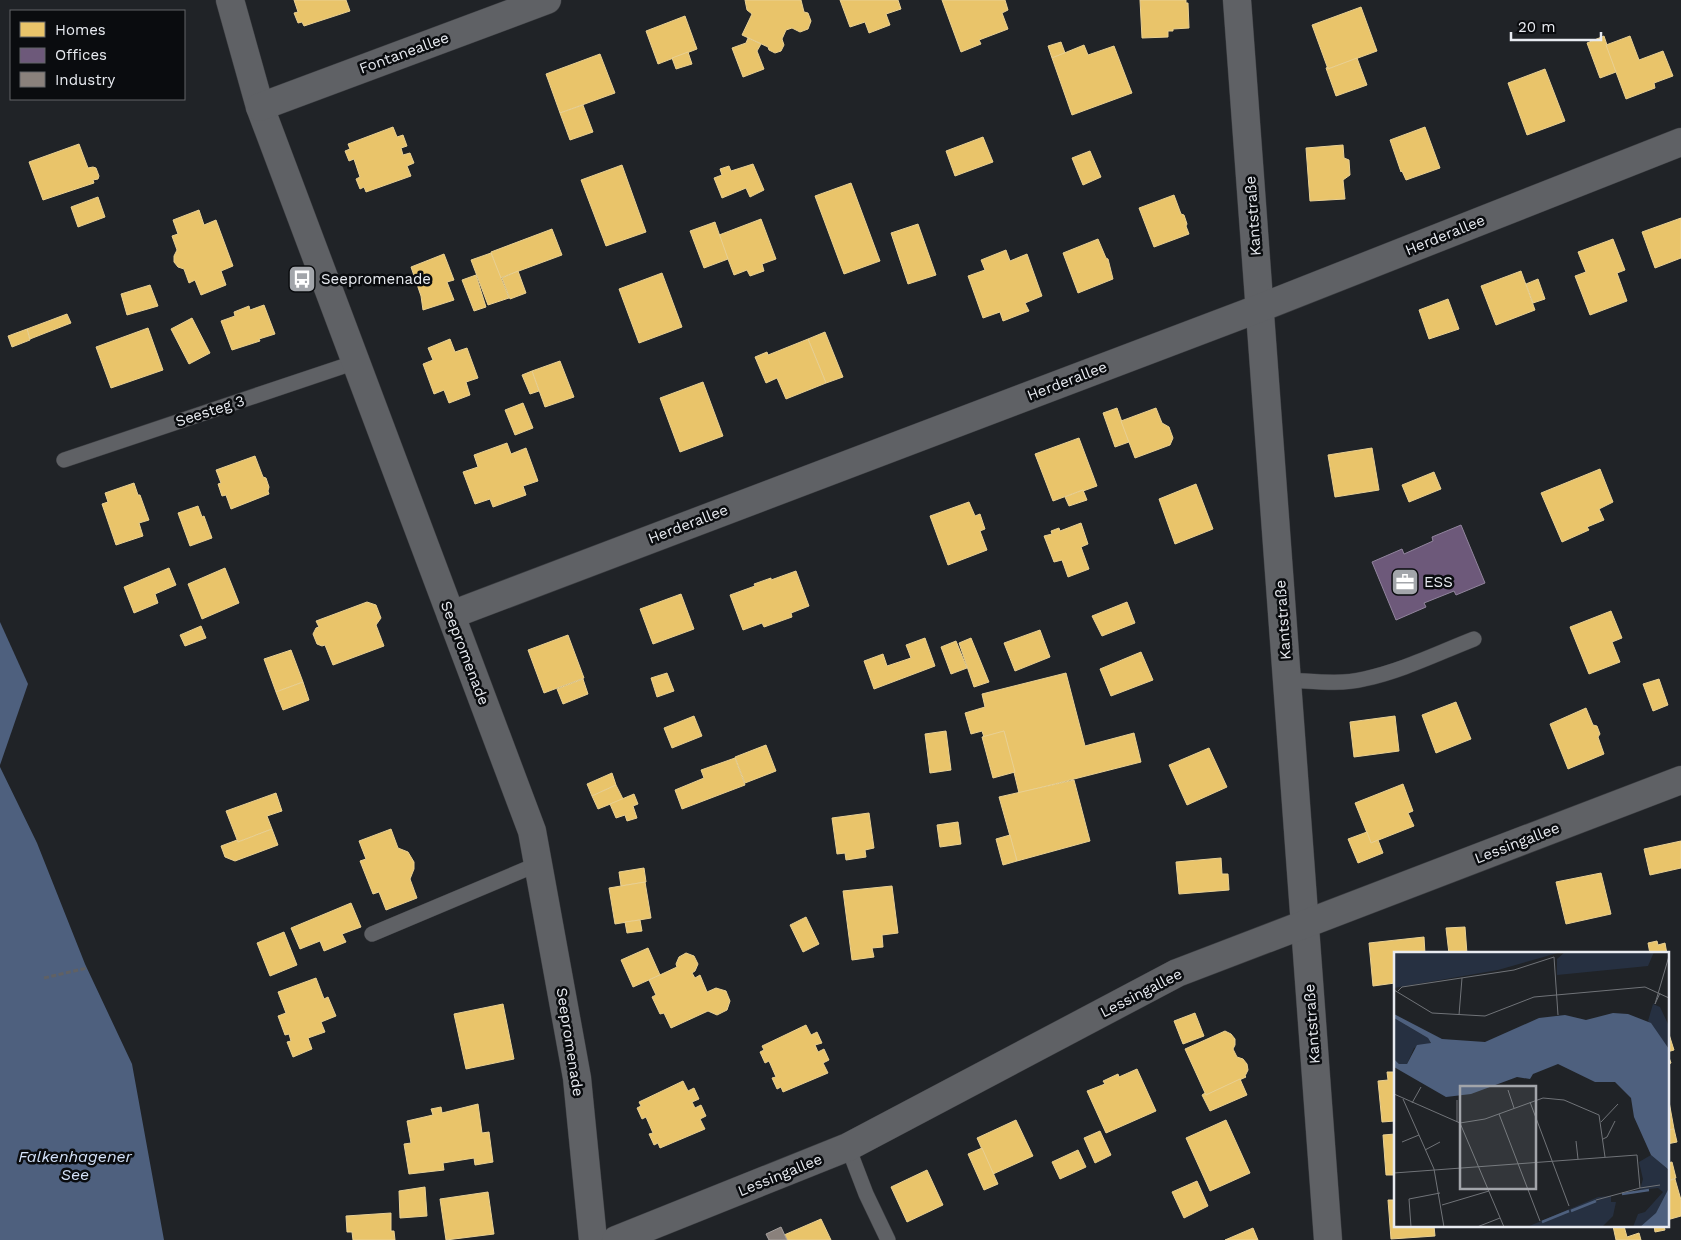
<svg xmlns="http://www.w3.org/2000/svg" width="1681" height="1240" font-family="'Work Sans',sans-serif">
<style>
.water{fill:#4e607e}
.homes{fill:#e9c46a;stroke:#e9d092}
.offices{fill:#6d597a;stroke:#92859e}
.industry{fill:#8a817c;stroke:#a6a19f}
.lines{fill:none;stroke-linecap:round;stroke-linejoin:round}
.lane-casing{stroke:#3b3d41;stroke-width:16}
.street-casing{stroke:#3b3d41;stroke-width:29}
.path{stroke:#606164;stroke-width:3;stroke-dasharray:5 2.5;stroke-linecap:butt}
.lane{stroke:#5f6165;stroke-width:15}
.street{stroke:#5f6165;stroke-width:28}
.labels{text-anchor:middle;stroke-width:5;stroke-linejoin:round;paint-order:stroke}
.street-label{font-size:15px;fill:#e8ebf1;stroke:#0a0c0f}
.poi-label{font-size:15px;fill:#e8ebf1;stroke:#0a0c0f;text-anchor:start}
.water-label{font-size:16px;font-style:italic;fill:#d4e2f9;stroke:#0a0c0f}
.inset-river{fill:none;stroke:#4e607e;stroke-width:2.5}
.inset-road{fill:none;stroke:#707378;stroke-width:1}
.view{fill:#a2a5aa;fill-opacity:0.15;stroke:#a2a5aa;stroke-width:2.5}
.inset-edge{fill:none;stroke:#e8ebf1;stroke-width:2.5}
</style>
<rect width="100%" height="100%" fill="#202327"/>
<g class="water">
<polygon points="0,622 28,684 0,765"/>
<polygon points="0,767 37,843 85,964 132,1064 164,1240 0,1240"/>
</g>
<g class="homes">
<polygon points="294,0 346,0 350,11 304,26 302,22 298,23 294,13 298,12"/>
<polygon points="745,0 801,0 804,12 808,13 811,21 808,29 800,32 792,28 786,30 782,39 784,45 781,51 775,53 769,50 768,47 742,35 752,14 747,10"/>
<polygon points="840,0 898,0 901,9 886,14 890,25 869,33 865,22 850,27"/>
<polygon points="942,0 1005,0 1008,10 1002,13 1008,29 979,40 981,44 961,52"/>
<polygon points="1140,0 1186,0 1186,3 1188,3 1189,28 1173,29 1173,31 1168,31 1168,37 1142,38"/>
<polygon points="1361,7 1377,51 1328,69 1312,25"/>
<polygon points="685,16 697,49 658,64 646,31"/>
<polygon points="1604,36 1616,72 1600,78 1587,43"/>
<polygon points="1630,36 1639,60 1663,51 1673,76 1654,83 1655,88 1626,99 1606,45"/>
<polygon points="748,38 761,44 757,51 764,69 743,77 732,48 746,43"/>
<polygon points="1061,42 1065,53 1052,58 1048,46"/>
<polygon points="1084,45 1088,55 1114,46 1132,93 1072,115 1052,58"/>
<polygon points="688,52 692,64 676,69 672,58"/>
<polygon points="600,54 615,93 560,113 546,74"/>
<polygon points="1357,58 1367,85 1336,96 1326,68 1328,67 1328,69"/>
<polygon points="1545,69 1565,121 1527,135 1508,83"/>
<polygon points="583,105 593,132 570,140 560,113"/>
<polygon points="393,127 397,137 403,135 407,146 401,148 403,155 410,153 414,163 407,166 411,176 366,192 364,187 360,189 356,179 360,177 354,159 349,161 345,151 350,149 348,144"/>
<polygon points="1425,127 1440,168 1406,180 1402,171 1401,172 1390,140"/>
<polygon points="983,137 993,162 955,176 946,151"/>
<polygon points="79,144 88,168 93,167 96,168 99,176 98,179 93,180 94,183 43,200 29,162"/>
<polygon points="1343,145 1344,158 1349,160 1350,175 1343,180 1345,199 1310,201 1306,148"/>
<polygon points="1090,151 1101,177 1083,185 1072,158"/>
<polygon points="753,164 764,190 750,197 746,188 722,198 714,178 722,175 720,169 729,166 731,171"/>
<polygon points="622,165 646,232 606,246 581,180"/>
<polygon points="851,183 880,261 844,274 815,196"/>
<polygon points="1174,195 1181,214 1184,215 1187,224 1186,226 1189,234 1154,247 1139,208"/>
<polygon points="98,197 105,217 78,227 71,207"/>
<polygon points="199,210 204,225 216,220 233,266 221,271 226,285 201,295 195,280 189,283 184,269 178,267 174,262 174,256 177,250 172,236 178,234 173,220"/>
<polygon points="1681,218 1681,258 1655,268 1642,232"/>
<polygon points="761,219 776,259 762,264 764,271 750,276 747,270 734,275 719,235"/>
<polygon points="715,222 728,259 704,268 690,231"/>
<polygon points="918,224 936,275 908,284 891,233"/>
<polygon points="552,229 562,255 500,278 491,252"/>
<polygon points="1098,239 1106,258 1108,259 1113,279 1078,293 1063,253"/>
<polygon points="1613,239 1625,270 1617,273 1627,301 1590,315 1575,276 1586,272 1578,252"/>
<polygon points="1006,250 1010,261 1027,254 1042,296 1025,303 1029,311 1003,321 1000,312 983,318 968,276 985,270 981,260"/>
<polygon points="491,253 509,298 488,305 471,260"/>
<polygon points="444,254 454,280 447,282 454,300 423,310 421,296 411,267"/>
<polygon points="518,271 526,293 510,299 502,278"/>
<polygon points="1521,271 1535,310 1496,325 1481,286"/>
<polygon points="662,273 682,327 639,343 619,289"/>
<polygon points="476,275 486,307 474,311 462,280"/>
<polygon points="1538,279 1545,299 1533,303 1526,284"/>
<polygon points="150,285 158,306 127,315 121,294"/>
<polygon points="1448,299 1459,329 1429,339 1419,310"/>
<polygon points="264,305 275,334 259,339 260,341 232,350 221,321 235,316 234,312 249,306 250,310"/>
<polygon points="67,314 71,323 30,339 27,329"/>
<polygon points="192,318 210,353 189,364 171,329"/>
<polygon points="148,328 163,370 111,388 96,347"/>
<polygon points="27,329 30,340 12,347 8,336"/>
<polygon points="825,332 843,377 826,383 808,339"/>
<polygon points="450,339 455,352 467,348 478,378 466,382 470,395 449,403 444,390 434,394 423,364 433,360 428,348"/>
<polygon points="808,339 826,383 786,399 777,378 766,383 755,357 767,352 768,355"/>
<polygon points="560,361 574,397 545,407 532,371"/>
<polygon points="532,371 539,391 530,394 522,375"/>
<polygon points="703,382 723,436 680,452 660,398"/>
<polygon points="523,403 533,428 515,435 505,410"/>
<polygon points="1117,408 1129,442 1115,447 1103,413"/>
<polygon points="1156,408 1162,423 1169,427 1173,438 1170,445 1135,458 1121,421"/>
<polygon points="1079,438 1097,486 1083,491 1083,490 1053,501 1035,454"/>
<polygon points="507,443 511,454 526,448 538,481 523,486 526,495 493,507 490,499 475,504 463,472 478,467 474,455"/>
<polygon points="1372,448 1379,490 1335,497 1328,455"/>
<polygon points="255,456 263,477 266,478 269,487 268,491 269,494 231,509 226,495 222,496 218,484 221,483 216,470"/>
<polygon points="1600,469 1613,502 1599,509 1604,520 1587,527 1589,530 1562,542 1541,493"/>
<polygon points="1434,472 1441,489 1409,502 1402,485"/>
<polygon points="134,483 138,495 140,495 149,520 139,523 143,536 116,545 102,504 108,502 105,493"/>
<polygon points="1196,484 1213,529 1175,544 1159,499"/>
<polygon points="1083,490 1087,500 1069,506 1065,497"/>
<polygon points="969,502 975,516 980,514 985,529 980,531 987,550 948,565 930,516"/>
<polygon points="198,506 202,517 204,516 212,538 190,546 178,513"/>
<polygon points="1081,523 1088,544 1081,547 1089,569 1068,577 1062,560 1054,562 1044,536 1052,534 1051,531 1059,528 1060,531"/>
<polygon points="169,568 176,585 155,594 158,603 134,613 124,587"/>
<polygon points="225,568 239,603 202,619 188,584"/>
<polygon points="796,571 809,606 791,613 792,617 764,627 762,623 743,630 730,595 755,586 754,584 771,578 771,580"/>
<polygon points="681,594 694,629 653,644 640,609"/>
<polygon points="367,602 376,605 381,618 376,625 384,646 333,665 325,645 322,646 317,644 313,634 316,628 319,627 316,621"/>
<polygon points="1127,602 1135,623 1102,636 1092,616"/>
<polygon points="1611,611 1622,638 1612,642 1620,662 1589,674 1570,627"/>
<polygon points="201,626 206,638 185,646 180,635"/>
<polygon points="1040,630 1050,657 1015,671 1004,643"/>
<polygon points="568,635 584,678 544,693 528,650"/>
<polygon points="925,638 935,666 874,689 864,661 883,654 887,666 911,658 906,645"/>
<polygon points="971,638 989,682 974,687 959,643"/>
<polygon points="956,641 967,668 951,674 941,647"/>
<polygon points="291,650 303,682 276,692 264,659"/>
<polygon points="1141,652 1153,680 1111,696 1100,669"/>
<polygon points="667,673 674,691 657,697 651,678"/>
<polygon points="1066,673 1085,746 1134,733 1141,762 1019,793 1004,731 984,737 982,731 971,734 965,713 985,707 982,694"/>
<polygon points="583,679 588,694 563,704 557,689"/>
<polygon points="1659,679 1668,705 1653,711 1643,684"/>
<polygon points="303,682 309,700 283,710 276,692"/>
<polygon points="1456,702 1471,739 1436,753 1422,715"/>
<polygon points="1586,708 1593,725 1597,726 1600,734 1598,737 1604,754 1568,769 1550,724"/>
<polygon points="694,716 702,736 672,748 664,728"/>
<polygon points="1395,716 1399,751 1354,757 1350,722"/>
<polygon points="946,731 951,770 930,773 925,734"/>
<polygon points="1004,731 1015,772 993,778 982,737"/>
<polygon points="766,745 776,771 745,783 735,757"/>
<polygon points="1209,748 1227,787 1187,805 1169,765"/>
<polygon points="735,758 745,785 682,809 675,790 704,778 701,770"/>
<polygon points="612,773 616,785 592,796 587,784"/>
<polygon points="1074,780 1090,841 1017,861 999,797"/>
<polygon points="1403,784 1413,811 1408,813 1414,826 1371,843 1355,803"/>
<polygon points="616,785 623,799 598,809 592,796"/>
<polygon points="276,793 282,811 267,816 272,829 238,842 226,811"/>
<polygon points="634,794 638,804 633,806 637,818 627,821 625,815 616,818 610,804"/>
<polygon points="869,813 874,848 865,850 866,857 846,860 845,853 837,854 832,818"/>
<polygon points="958,822 961,844 940,847 937,825"/>
<polygon points="272,829 278,845 235,861 225,857 221,846 237,840 238,842"/>
<polygon points="391,829 398,848 408,852 414,862 414,869 410,879 417,898 386,910 379,892 373,894 360,861 366,859 359,841"/>
<polygon points="1367,832 1371,843 1378,840 1383,853 1358,863 1348,839"/>
<polygon points="1010,835 1017,861 1003,865 996,839"/>
<polygon points="1681,841 1681,868 1650,875 1644,849"/>
<polygon points="1221,858 1222,874 1228,874 1229,890 1179,894 1176,862"/>
<polygon points="644,868 646,882 621,886 619,872"/>
<polygon points="1601,873 1611,914 1566,924 1556,882"/>
<polygon points="645,882 651,918 615,924 609,888"/>
<polygon points="892,886 898,933 882,935 883,947 872,948 874,957 852,960 843,891"/>
<polygon points="351,903 361,927 342,934 346,942 324,951 320,941 300,949 291,928"/>
<polygon points="806,917 819,944 803,952 790,925"/>
<polygon points="640,920 642,931 627,933 625,922"/>
<polygon points="1465,927 1467,954 1449,954 1446,928"/>
<polygon points="284,932 297,965 270,976 257,943"/>
<polygon points="1424,937 1425,954 1395,954 1395,983 1373,986 1369,943"/>
<polygon points="1657,941 1658,945 1665,943 1667,954 1650,954 1648,943"/>
<polygon points="648,948 660,975 633,987 621,960"/>
<polygon points="686,953 694,956 698,964 695,971 692,973 695,978 700,975 707,992 716,988 726,991 730,1001 727,1010 717,1015 708,1011 671,1028 664,1013 660,1014 652,997 656,995 649,980 677,967 676,964 679,957"/>
<polygon points="316,978 324,999 328,997 336,1016 321,1022 325,1032 308,1038 312,1049 293,1057 287,1042 291,1041 289,1034 285,1035 278,1016 286,1013 278,992"/>
<polygon points="503,1004 514,1059 466,1069 454,1014"/>
<polygon points="1195,1013 1204,1036 1183,1044 1174,1021"/>
<polygon points="806,1025 811,1035 817,1032 822,1043 815,1045 818,1052 824,1049 829,1060 823,1063 828,1073 783,1092 781,1087 777,1089 772,1078 776,1077 769,1061 765,1063 760,1052 764,1050 762,1046"/>
<polygon points="1667,1028 1674,1050 1667,1052"/>
<polygon points="1225,1031 1231,1034 1235,1039 1235,1045 1233,1049 1237,1057 1243,1059 1247,1064 1248,1070 1245,1076 1246,1077 1206,1095 1185,1049"/>
<polygon points="1667,1052 1671,1063 1667,1065"/>
<polygon points="1137,1069 1156,1111 1106,1133 1087,1091 1105,1084 1103,1081 1118,1074 1119,1077"/>
<polygon points="1387,1072 1395,1072 1395,1121 1382,1122 1378,1081 1388,1080"/>
<polygon points="1240,1079 1247,1095 1210,1111 1202,1095 1205,1093 1206,1095"/>
<polygon points="683,1081 688,1091 694,1088 699,1099 692,1102 695,1108 701,1105 706,1116 700,1119 705,1129 660,1148 658,1143 654,1145 649,1134 653,1133 646,1117 642,1119 637,1108 641,1106 639,1102"/>
<polygon points="1668,1096 1674,1129 1667,1130 1667,1096"/>
<polygon points="478,1104 482,1133 489,1132 493,1162 475,1165 474,1158 443,1163 444,1170 409,1174 404,1144 411,1143 407,1121 433,1115 431,1109 441,1107 442,1113"/>
<polygon points="1016,1120 1033,1156 993,1174 977,1138"/>
<polygon points="1226,1120 1250,1173 1210,1191 1186,1138"/>
<polygon points="1674,1129 1677,1142 1667,1144 1667,1130"/>
<polygon points="1100,1131 1111,1155 1095,1163 1084,1138"/>
<polygon points="1395,1134 1395,1175 1386,1175 1383,1135"/>
<polygon points="982,1148 998,1184 984,1190 968,1154"/>
<polygon points="1078,1150 1086,1167 1060,1179 1052,1162"/>
<polygon points="1672,1162 1676,1178 1667,1181 1667,1163"/>
<polygon points="927,1170 943,1205 907,1222 891,1187"/>
<polygon points="1675,1179 1681,1200 1681,1216 1667,1220 1667,1181"/>
<polygon points="1197,1181 1208,1206 1184,1218 1172,1192"/>
<polygon points="425,1187 427,1216 400,1218 399,1191"/>
<polygon points="488,1192 494,1234 446,1240 440,1199"/>
<polygon points="1388,1200 1395,1200 1395,1226 1434,1226 1435,1236 1391,1239"/>
<polygon points="391,1213 391,1231 394,1231 395,1240 353,1240 352,1232 347,1232 346,1216"/>
<polygon points="821,1219 831,1240 787,1240 784,1235"/>
<polygon points="1613,1226 1624,1226 1627,1237 1639,1233 1641,1240 1616,1240"/>
<polygon points="1654,1226 1664,1226 1665,1230 1655,1232"/>
<polygon points="1253,1228 1258,1240 1225,1240"/>
</g>
<polygon class="offices" points="1461,525 1485,583 1456,595 1454,591 1424,603 1426,607 1396,620 1372,562 1402,549 1404,554 1433,541 1432,537"/>
<polygon class="industry" points="781,1227 787,1240 769,1240 766,1234"/>
<g class="lines">
<g class="lane-casing">
<g id="lane">
<polyline points="64,460 356,362"/>
<path d="M 1287,680 C 1313,681 1339,685 1364,679 C 1402,671 1438,653 1474,639"/>
<polyline points="372,934 538,864"/>
<polyline points="848,1147 866,1194 888,1240"/>
</g>
</g>
<g class="street-casing">
<g id="street">
<polyline points="230,0 260,107 532,831 577,1078 593,1240"/>
<polyline points="1237,0 1328,1240"/>
<polyline points="260,107 547,0"/>
<polyline points="451,615 1260,308 1681,142"/>
<polyline points="616,1240 848,1147 1177,973 1681,780"/>
</g>
</g>
<polyline class="path" points="44,978 87,968"/>
<use href="#lane" class="lane"/>
<use href="#street" class="street"/>
</g>
<defs>
<g id="bus-square" transform="scale(1.4375)"><rect x="-9" y="-9" width="18" height="18" rx="4" fill="#a2a5aa" stroke="#0a0c0f"/><path d="M-5-6H5V4H4V6H2V4H-2V6H-4V4H-5ZM-3.5-4V0h7V-4ZM-3.5 1.2v1.5H-2V1.2ZM2 1.2v1.5H3.5V1.2Z" fill="#fff"/></g>
<g id="office-square" transform="scale(1.4375)"><rect x="-9" y="-9" width="18" height="18" rx="4" fill="#a2a5aa" stroke="#0a0c0f"/><path d="M-6-3h4V-5.5h4V-3h4V5H-6ZM-1-4.5V-3h2v-1.5ZM-6 0V1H6V0Z" fill="#fff"/></g>
</defs>
<g fill-rule="evenodd">
<use href="#bus-square" x="302" y="279"/>
<use href="#office-square" x="1405" y="582"/>
</g>
<g class="labels">
<g class="street-label">
<text transform="translate(404 53) rotate(-20)" y="5">Fontaneallee</text>
<text transform="translate(1253 216) rotate(-94)" y="5">Kantstraße</text>
<text transform="translate(1445 235) rotate(-22)" y="5">Herderallee</text>
<text transform="translate(1067 381) rotate(-21)" y="5">Herderallee</text>
<text transform="translate(210 411) rotate(-18)" y="5">Seesteg 3</text>
<text transform="translate(688 524) rotate(-21)" y="5">Herderallee</text>
<text transform="translate(1283 620) rotate(-94)" y="5">Kantstraße</text>
<text transform="translate(465 653) rotate(69)" y="5">Seepromenade</text>
<text transform="translate(1517 843) rotate(-21)" y="5">Lessingallee</text>
<text transform="translate(1141 993) rotate(-27)" y="5">Lessingallee</text>
<text transform="translate(1312 1024) rotate(-94)" y="5">Kantstraße</text>
<text transform="translate(570 1042) rotate(81)" y="5">Seepromenade</text>
<text transform="translate(780 1175) rotate(-22)" y="5">Lessingallee</text>
</g>
<g class="poi-label">
<text x="321" y="284">Seepromenade</text>
<text x="1424" y="587">ESS</text>
</g>
<g class="water-label">
<text x="75" y="1162">Falkenhagener<tspan x="75" dy="18">See</tspan></text>
</g>
</g>
<g transform="translate(1394 952)">
<rect width="275" height="275" fill="#202327"/>
<path d="M 0,0 L 167,0 L 104,18 L 0,36 ZM 171,0 L 260,0 L 254,14 L 163,23 L 163,7 ZM 259,52 L 266,55 L 275,74 L 275,97 L 254,69 ZM 0,66 L 34,86 L 37,91 L 20,96 L 13,112 L 5,112 L 0,107 ZM 257,203 L 275,218 L 274,240 L 262,262 L 246,275 L 239,275 L 244,262 L 251,260 L 269,240 L 264,236 L 246,238 L 249,227 L 245,210 ZM 217,244 L 217,250 L 222,250 L 219,264 L 208,275 L 133,275 L 204,245 Z" fill="#263041"/>
<path d="M 219,61 L 234,62 L 257,71 L 275,97 L 275,218 L 257,203 L 240,165 L 237,146 L 221,130 L 201,130 L 164,112 L 139,122 L 136,127 L 123,125 L 77,142 L 52,145 L 0,115 L 0,107 L 5,112 L 13,112 L 23,93 L 37,91 L 34,86 L 0,66 L 0,62 L 48,87 L 91,90 L 145,66 L 171,63 L 192,68 ZM 275,236 L 275,275 L 246,275 L 262,261 Z" fill="#4e607e"/>
<path class="inset-river" d="M 228,242 L 255,238M 177,259 L 202,249M 148,270 L 175,259"/>
<path class="inset-road" d="M 0,38 L 38,61 L 91,64 L 140,45 L 251,35 L 275,46M 4,39 L 8,35 L 120,18 L 160,5 L 164,63M 266,41 L 261,52 L 275,4M 65,63 L 68,26M 114,138 L 120,156M 0,142 L 66,171 L 91,167 L 149,146 L 170,148 L 205,163 L 211,205M 9,147 L 40,217 L 50,275M 136,150 L 175,254M 18,151 L 27,135M 105,162 L 146,269M 63,170 L 63,148M 207,170 L 224,152M 66,171 L 110,275M 209,187 L 213,185 L 221,169M 182,189 L 184,207M 8,190 L 25,183M 31,198 L 46,190M 0,221 L 243,203 L 246,236 L 202,248M 246,236 L 266,233M 48,253 L 95,239M 17,275 L 15,247 L 46,241M 83,275 L 106,266"/>
<path class="view" d="M 66,134 L 142,134 L 142,237 L 66,237 Z"/>
<rect width="275" height="275" class="inset-edge"/>
</g>
<rect x="10" y="10" width="175" height="90" fill="#0a0c0f" stroke="#636569"/>
<rect x="20" y="22" width="25" height="15" fill="#e9c46a" stroke="#636569"/>
<text x="55" y="35" font-size="15" fill="#e8ebf1">Homes</text>
<rect x="20" y="48" width="25" height="15" fill="#6d597a" stroke="#636569"/>
<text x="55" y="60" font-size="15" fill="#e8ebf1">Offices</text>
<rect x="20" y="72" width="25" height="15" fill="#8a817c" stroke="#636569"/>
<text x="55" y="85" font-size="15" fill="#e8ebf1">Industry</text>
<path d="M1511 32v8h90v-8" fill="none" stroke="#e8ebf1" stroke-width="2.5"/>
<text x="1518" y="32" font-size="15" fill="#e8ebf1" stroke="#0a0c0f" stroke-width="4" paint-order="stroke">20 m</text>
</svg>
